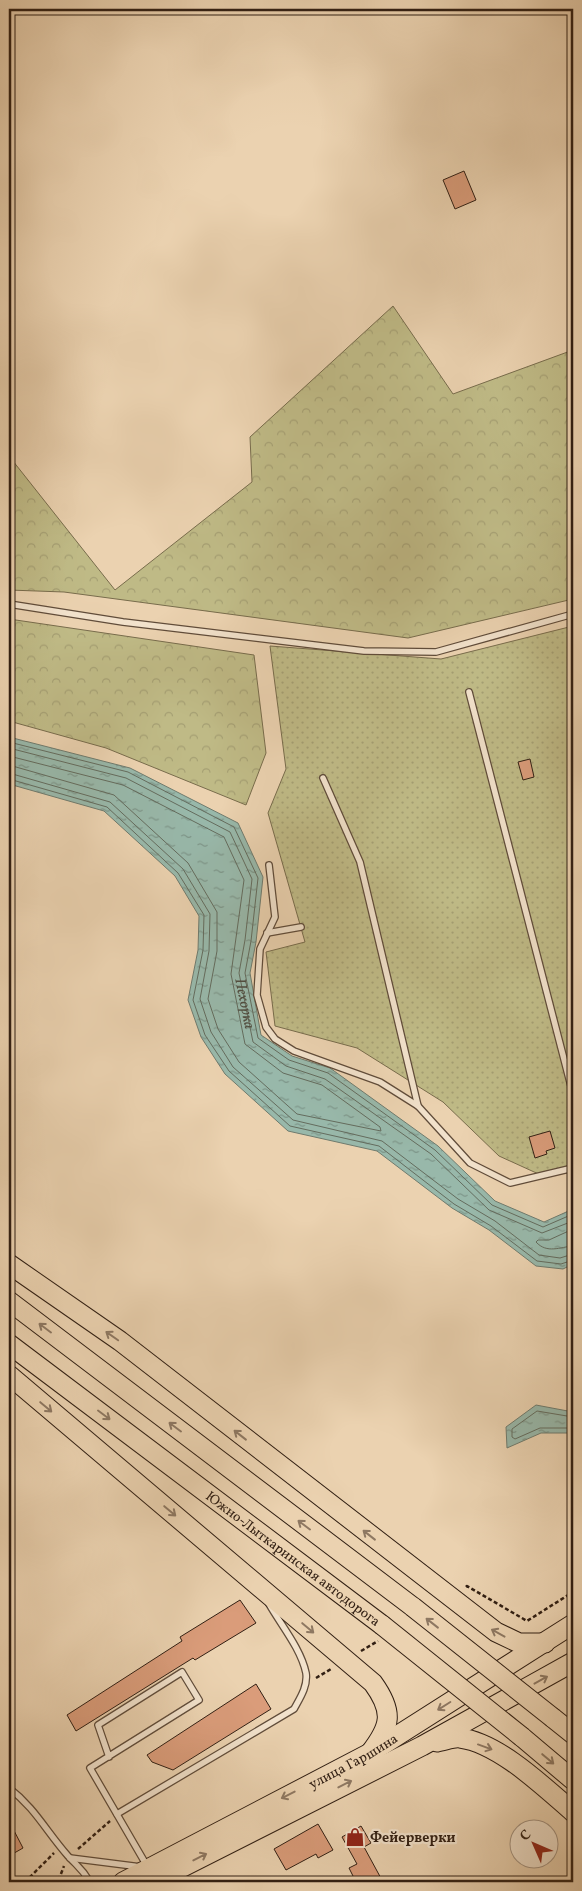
<svg xmlns="http://www.w3.org/2000/svg" width="582" height="1891" font-family="Vollkorn,serif">
<style>
.forest{fill:url(#forest-crowns);stroke:#786c4c}
.garden{fill:url(#garden-dots);stroke:#786c4c}
.water{fill:url(#water-ripples);stroke:#6f7b6e}
.lines{fill:none;stroke-linecap:round;stroke-linejoin:round}
.shore{stroke:#646c5e;stroke-width:1}
.building{fill:#da9c7a;stroke:#311f13}
.lane-casing{stroke:#604c3a;stroke-width:8}
.primary-casing{stroke:#311f13;stroke-width:21}
.path{stroke:#311f13;stroke-width:2.5;stroke-dasharray:4 2.5;stroke-linecap:butt}
.lane{stroke:#f2e2cc;stroke-width:5.5}
.primary{stroke:#ebd2b0;stroke-width:19}
.primary-bridge-casing{stroke:#311f13;stroke-width:21;stroke-linecap:butt}
.primary-bridge{stroke:#ebd2b0;stroke-width:19}
.oneway{stroke:#8e7862}
.labels{text-anchor:middle;stroke-width:4.5;stroke-linejoin:round;paint-order:stroke}
.street-label{font-size:14px;fill:#311f13;stroke:#f2e2cc}
.poi-label{font-size:14px;font-weight:bold;fill:#311f13;stroke:#f2e2cc;text-anchor:start}
.water-label{font-size:15px;font-style:italic;fill:#504d40;stroke:#f2e2cc}
</style>
<defs>
<pattern id="forest-crowns" width="20" height="18" patternUnits="userSpaceOnUse" patternTransform="scale(1.25)"><rect width="20" height="18" fill="#bfba86"/><path d="M2 6a3 3 0 1 1 6 0M12 15a3 3 0 1 1 6 0" fill="none" stroke="#a59f73"/></pattern>
<pattern id="garden-dots" width="8" height="8" patternUnits="userSpaceOnUse" patternTransform="scale(1.25)"><rect width="8" height="8" fill="#bfba86"/><path d="M2 2h.1M6 6h.1" fill="none" stroke="#a59f73" stroke-width="1.8" stroke-linecap="round"/></pattern>
<pattern id="water-ripples" width="26" height="14" patternUnits="userSpaceOnUse" patternTransform="scale(1.25)"><rect width="26" height="14" fill="#98b8aa"/><path d="M2 4q2-2 4 0t4 0M15 11q2-2 4 0t4 0" fill="none" stroke="#7d9589"/></pattern>
</defs>
<rect width="100%" height="100%" fill="#ebd2b0"/>
<filter id="stains"><feTurbulence type="fractalNoise" baseFrequency=".004" numOctaves="4"/><feColorMatrix values="0 0 0 0 .2 0 0 0 0 .09 0 0 0 0 .02 0 0 0 .5 -.17"/></filter>
<radialGradient id="worn" r=".72"><stop offset=".6" stop-color="#630" stop-opacity="0"/><stop offset="1" stop-color="#630" stop-opacity=".3"/></radialGradient>
<g class="forest">
<polygon points="393,306 453,394 573,350 573,599 408,638 64,592 9,590 9,456 115,590 252,482 250,437"/>
<polygon points="9,619 254,655 266,753 246,805 106,748 9,721"/>
</g>
<polygon class="garden" points="573,626 573,1164 543,1176 499,1156 443,1102 357,1048 275,1026 266,952 305,942 268,813 286,769 270,646 441,659"/>
<g class="water">
<polygon points="9,737 130,768 238,823 263,877 256,942 250,973 261,1035 292,1056 330,1068 438,1146 495,1201 544,1222 573,1209 573,1264 563,1269 536,1266 489,1230 452,1208 377,1151 288,1131 225,1074 201,1037 188,1000 198,950 199,916 175,876 104,811 9,784"/>
<polygon points="536,1405 573,1412 573,1433 541,1433 507,1448 506,1427"/>
</g>
<g class="lines">
<g class="shore">
<polyline points="9,742 128,772 234,827 258,878 251,941 245,973 258,1038 289,1060 328,1073 435,1150 492,1205 543,1227 573,1214"/>
<path id="s1" d="M 9,748 L 126,778 L 230,832 L 252,879 L 245,940 L 239,973 L 253,1042 L 286,1066 L 325,1079 L 431,1154 L 489,1210 L 542,1233 L 573,1221"/>
<polyline points="9,756 123,785 224,837 244,880 231,974 245,1044 283,1073 322,1085 380,1127 381,1131 297,1114 239,1062 218,1029 208,999 217,951 217,912 188,863 114,795 9,765"/>
<polyline points="9,773 110,802 183,869 210,914 209,951 200,999 211,1032 233,1067 293,1120 382,1141 458,1199 495,1221 539,1255 560,1258 573,1254"/>
<polyline points="9,779 107,807 178,873 204,915 203,950 193,1000 205,1035 229,1071 290,1126 379,1146 454,1204 491,1226 537,1261 561,1264 573,1260"/>
<path d="M 573,1229 L 549,1240 L 538,1240 L 536,1242 C 547,1254 560,1247 573,1246"/>
<polyline points="573,1417 537,1411 512,1429 512,1437 515,1439 540,1428 573,1428"/>
</g>
</g>
<g class="building">
<polygon points="464,171 476,200 455,209 443,180"/>
<polygon points="530,759 534,777 523,780 518,762"/>
<polygon points="550,1131 555,1148 546,1151 547,1154 535,1158 529,1137"/>
<polygon points="240,1600 256,1623 195,1660 193,1658 76,1731 67,1715 182,1641 180,1637"/>
<polygon points="256,1684 271,1709 173,1770 152,1762 147,1755"/>
<polygon points="9,1821 23,1848 9,1856"/>
<polygon points="318,1824 333,1850 318,1858 316,1854 286,1870 274,1849"/>
<polygon points="361,1826 371,1843 364,1847 383,1882 356,1882 349,1868 357,1864 342,1837"/>
</g>
<g class="lines">
<g class="lane-casing">
<g id="lane">
<polyline points="9,604 123,622 364,651 436,652 573,614"/>
<polyline points="469,692 573,1094"/>
<polyline points="323,778 360,862 418,1106 470,1163 510,1183 573,1168"/>
<polyline points="269,865 275,917 260,949 257,995 266,1027 275,1039 294,1051 380,1082 418,1106"/>
<polyline points="267,933 301,927"/>
<polyline points="109,1757 98,1725 182,1672 199,1700 90,1768 147,1866"/>
<path d="M 9,1788 C 35,1808 46,1831 68,1856 C 78,1867 81,1867 90,1882"/>
<path d="M 117,1814 L 294,1709 C 300,1698 308,1686 306,1673 C 301,1649 281,1625 269,1604"/>
<polyline points="70,1858 141,1867"/>
</g>
</g>
<g class="primary-casing">
<g id="primary">
<polyline points="9,1264 120,1341 496,1632 519,1643 545,1643"/>
<polyline points="9,1301 413,1607"/>
<path id="s2" d="M 9,1344 L 382,1625"/>
<path d="M 9,1375 L 373,1683 C 394,1712 391,1726 370,1753"/>
<polyline points="553,1718 573,1734"/>
<polyline points="522,1737 573,1780"/>
<path d="M 437,1742 C 444,1741 454,1737 460,1738 C 499,1743 544,1787 573,1812"/>
<path id="s3" d="M 123,1882 L 370,1753 L 573,1624"/>
<polyline points="153,1882 422,1746 573,1662"/>
</g>
</g>
<g class="path">
<polyline points="466,1587 467,1586 527,1621 573,1592"/>
<polyline points="361,1651 378,1641"/>
<polyline points="316,1678 331,1669"/>
<polyline points="78,1849 110,1821"/>
<polyline points="25,1882 54,1853"/>
<polyline points="52,1882 59,1879 64,1866"/>
</g>
<use href="#lane" class="lane"/>
<use href="#primary" class="primary"/>
<g class="primary-bridge-casing">
<g id="primary-bridge">
<polyline points="413,1607 553,1718"/>
<polyline points="382,1625 522,1737"/>
</g>
</g>
<use href="#primary-bridge" class="primary-bridge"/>
</g>
<defs><path id="oneway-shaft" d="M-6 0H5M1.5-3L5.5 0L1.5 3" fill="none" stroke-width="1.6" stroke-linecap="round" stroke-linejoin="round" transform="scale(1.25)"/></defs>
<g class="oneway">
<use href="#oneway-shaft" transform="translate(45 1328) rotate(-143)"/>
<use href="#oneway-shaft" transform="translate(112 1336) rotate(-145)"/>
<use href="#oneway-shaft" transform="translate(46 1407) rotate(40)"/>
<use href="#oneway-shaft" transform="translate(104 1415) rotate(37)"/>
<use href="#oneway-shaft" transform="translate(175 1427) rotate(-143)"/>
<use href="#oneway-shaft" transform="translate(240 1435) rotate(-142)"/>
<use href="#oneway-shaft" transform="translate(170 1511) rotate(40)"/>
<use href="#oneway-shaft" transform="translate(304 1525) rotate(-143)"/>
<use href="#oneway-shaft" transform="translate(369 1535) rotate(-142)"/>
<use href="#oneway-shaft" transform="translate(432 1623) rotate(-142)"/>
<use href="#oneway-shaft" transform="translate(308 1628) rotate(40)"/>
<use href="#oneway-shaft" transform="translate(498 1633) rotate(-151)"/>
<use href="#oneway-shaft" transform="translate(541 1680) rotate(-29)"/>
<use href="#oneway-shaft" transform="translate(444 1706) rotate(148)"/>
<use href="#oneway-shaft" transform="translate(485 1747) rotate(20)"/>
<use href="#oneway-shaft" transform="translate(548 1759) rotate(40)"/>
<use href="#oneway-shaft" transform="translate(345 1784) rotate(-27)"/>
<use href="#oneway-shaft" transform="translate(288 1795) rotate(153)"/>
<use href="#oneway-shaft" transform="translate(200 1857) rotate(-27)"/>
</g>
<defs>
<g id="shop-bare" transform="scale(1.5)"><path d="M-5-2.5h2.3a2.7 3.5 0 0 1 5.4 0H5L5.5 6h-11ZM-1.5-2.5h3a1.5 2.3 0 0 0-3 0Z" fill="#8f2418" stroke="#f2e2cc" stroke-width="2.5" paint-order="stroke"/></g>
</defs>
<g fill-rule="evenodd">
<use href="#shop-bare" x="355" y="1837"/>
</g>
<g class="labels">
<g class="street-label">
<text dy="5" stroke="none"><textPath href="#s2" startOffset="356">Южно-Лыткаринская автодорога</textPath></text>
<text dy="5" stroke="none"><textPath href="#s3" startOffset="260">улица Гаршина</textPath></text>
</g>
<g class="poi-label">
<text x="370" y="1842">Фейерверки</text>
</g>
<g class="water-label">
<text dy="5" stroke="none"><textPath href="#s1" startOffset="416">Пехорка</textPath></text>
</g>
</g>
<rect width="582" height="1891" fill="none" stroke="#ebd2b0" stroke-width="30"/>
<rect x="10" y="10" width="562" height="1871" fill="none" stroke="#311f13" stroke-width="2.5"/>
<rect x="15" y="15" width="552" height="1861" fill="none" stroke="#311f13"/>
<g transform="translate(534 1844) rotate(315)"><circle r="24" fill="#f2e2cc" stroke="#a59482"/>
<path d="M0-4L9 19L0 12L-9 19Z" fill="#8f2418"/>
<text y="-8" font-size="14" font-weight="bold" text-anchor="middle" fill="#311f13">С</text>
</g>
<rect width="100%" height="100%" filter="url(#stains)"/>
<rect width="100%" height="100%" fill="url(#worn)"/>
</svg>
